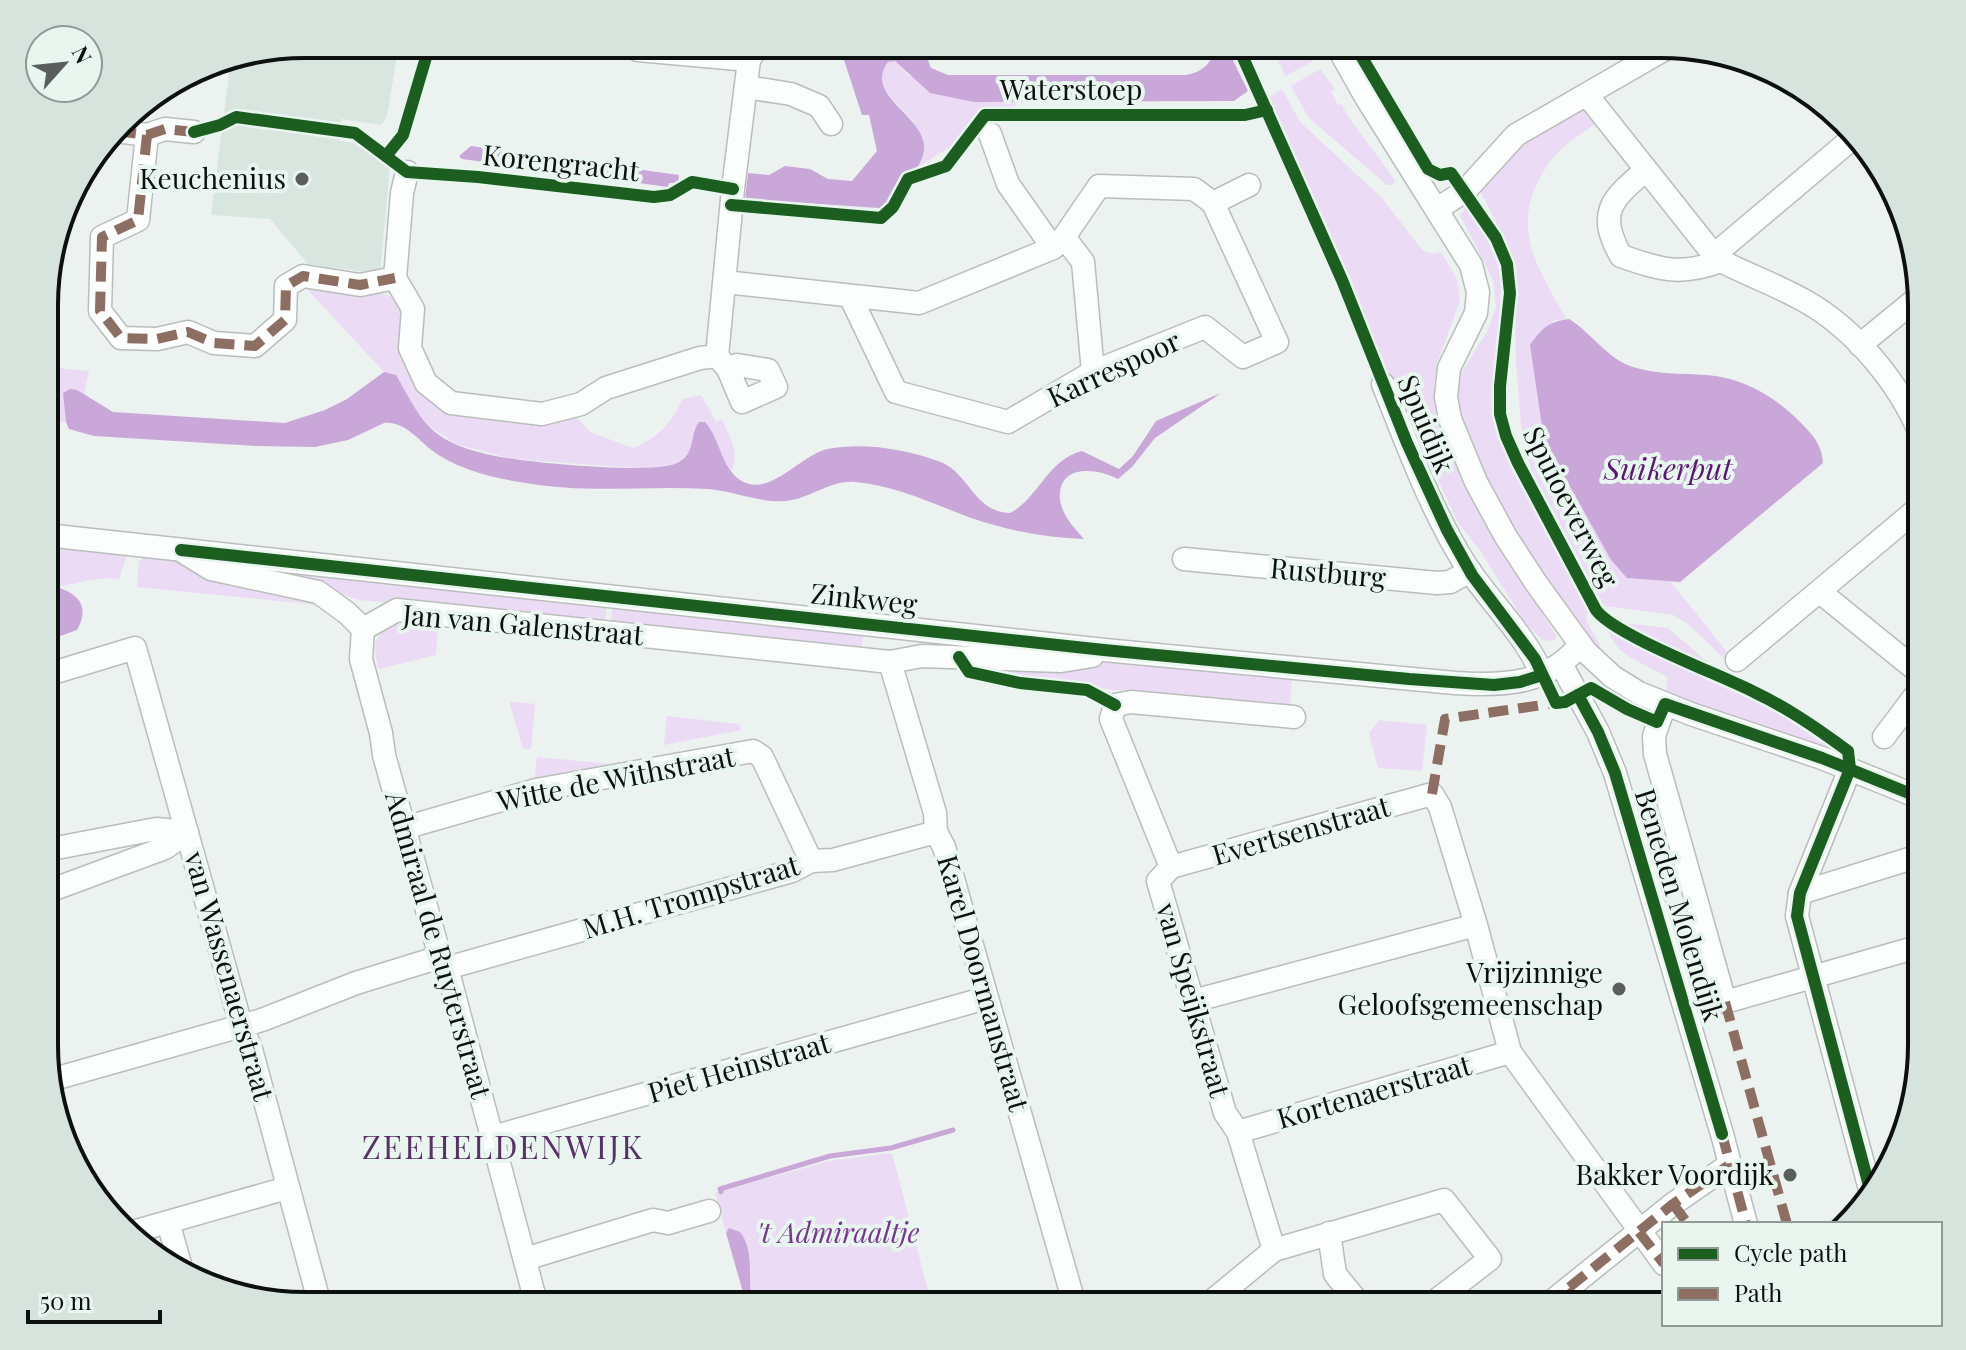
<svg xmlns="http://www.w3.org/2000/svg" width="1966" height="1350" font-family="'Playfair Display',serif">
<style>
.built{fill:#d8e6df}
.green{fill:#ebdbf5}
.water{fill:#caa7d9}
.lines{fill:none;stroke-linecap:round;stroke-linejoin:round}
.stream{stroke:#caa7d9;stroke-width:5}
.minor-casing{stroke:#b9bebc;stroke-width:25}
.minor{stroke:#fcfdfd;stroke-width:22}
.quiet{stroke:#8d6e63;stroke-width:10;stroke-dasharray:20 10;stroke-linecap:butt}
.cycleway-casing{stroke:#e9f5ef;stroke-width:17}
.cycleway{stroke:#1b5e20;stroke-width:12}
.poi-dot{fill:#5a5f5d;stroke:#e9f5ef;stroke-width:3}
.labels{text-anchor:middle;stroke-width:8;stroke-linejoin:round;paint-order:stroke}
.street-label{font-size:28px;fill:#0c100f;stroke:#e9f5ef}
.poi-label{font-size:28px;fill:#0c100f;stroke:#e9f5ef;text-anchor:end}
.park-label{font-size:28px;font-style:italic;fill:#76378e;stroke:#e9f5ef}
.water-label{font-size:30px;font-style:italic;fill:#5a1970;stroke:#e9f5ef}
.quarter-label{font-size:32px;letter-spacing:2px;fill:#583167;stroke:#e9f5ef}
.rim{fill:none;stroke:#0c100f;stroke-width:4}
</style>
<rect width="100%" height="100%" fill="#ecf2ef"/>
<polygon class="built" points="305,44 403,44 396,62 387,116 381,125 341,119 340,141 363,144 390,166 380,274 308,264 270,219 211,215 231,59"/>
<g class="green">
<polygon points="1269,44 1324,44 1329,52 1286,76"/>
<path d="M 895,60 L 908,75 L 974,102 L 1022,101 L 915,169 L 923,155 C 921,146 921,136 917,128 C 907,106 867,91 888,62 Z"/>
<path d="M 1320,69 L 1335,89 L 1331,92 L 1338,105 L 1341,104 C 1356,131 1377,153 1395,181 L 1392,185 L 1387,185 L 1309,118 L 1291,86 Z"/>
<polygon points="1282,89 1300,122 1381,197 1423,251 1434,254 1441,252 1457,279 1460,301 1437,363 1434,386 1435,409 1442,433 1490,529 1557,637 1552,641 1542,640 1524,621 1481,552 1458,522 1399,398 1266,99"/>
<path d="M 1578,105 L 1595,124 C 1584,132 1571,140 1560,150 C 1549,161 1542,173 1536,186 C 1513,236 1543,276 1566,319 L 1553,321 L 1544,440 L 1611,560 L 1627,578 L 1670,581 L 1731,657 L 1726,660 L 1689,625 L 1673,615 L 1604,606 L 1531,469 L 1522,437 L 1516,361 L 1514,258 L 1480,190 L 1506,154 Z"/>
<path d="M 1470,202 L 1499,256 L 1501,266 C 1501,334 1496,409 1517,474 L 1588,609 L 1586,620 L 1605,655 L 1576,625 L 1499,507 L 1456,414 L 1457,386 L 1460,375 L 1488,330 L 1496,307 L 1493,280 L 1460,215 Z"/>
<path d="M 311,280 L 391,296 L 407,322 L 422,386 L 563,420 L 576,417 L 590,432 L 633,448 C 660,437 670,424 683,399 L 701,395 L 716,422 L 722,419 C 729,437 741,453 731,471 L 721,453 L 695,438 C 688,461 673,467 651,469 L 512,459 L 456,444 L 429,426 L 384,372 L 306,288 L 306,283 Z"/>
<polygon points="46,367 89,371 84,395 77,390 64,393 66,422 54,421 54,411 46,391"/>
<path d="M 46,546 L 127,555 L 119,579 C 90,575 72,589 46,585 Z"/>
<polygon points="143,553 174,558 193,573 204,577 303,593 329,606 137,587 139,560 142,560"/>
<polygon points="225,567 286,569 607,601 605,621 359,600 316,585"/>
<polygon points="613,602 863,628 862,652 611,622"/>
<path d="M 1606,621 L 1668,628 L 1726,678 L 1825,741 L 1838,754 L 1708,708 L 1666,691 L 1668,678 C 1641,660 1611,657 1606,621 Z"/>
<path d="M 394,624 L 438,628 L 436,655 L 379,669 C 373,646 371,637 394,624 Z"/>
<polygon points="1123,656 1292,677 1290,708 1021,680 971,668"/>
<polygon points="509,701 535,704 531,749 523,749"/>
<polygon points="667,716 739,724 741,730 664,745"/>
<polygon points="1379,720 1427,725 1422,771 1378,768 1369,733"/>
<polygon points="537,757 620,765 534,784"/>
<polygon points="892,1153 932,1306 747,1306 715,1193 833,1160"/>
</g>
<g class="water">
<path d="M 838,44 L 922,44 L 931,68 L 948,75 L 1186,75 C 1204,72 1213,62 1215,44 L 1225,44 L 1248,91 L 1234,101 L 974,102 L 930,93 L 895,61 L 888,62 C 861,98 934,118 923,155 C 918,173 897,191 885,206 L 879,208 L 745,199 L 748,173 L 769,175 L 785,166 L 810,169 L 828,179 L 852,181 L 877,151 L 869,115 L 862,115 L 842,54 L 832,51 Z"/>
<polygon points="471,146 679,175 678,183 669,183 668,187 462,159 459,156"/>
<path d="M 1569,319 C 1592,333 1606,358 1633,367 C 1658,375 1681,373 1707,375 C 1743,378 1774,396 1799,421 C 1812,434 1822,444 1823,463 L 1680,582 L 1627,578 L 1611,560 L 1544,440 L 1530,345 C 1542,328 1548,322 1569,319 Z"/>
<path d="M 384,372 L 396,375 C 408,395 419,421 439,435 C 454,446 476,452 495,456 C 524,462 656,475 677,463 C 697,453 689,435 699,422 L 705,422 C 720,439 721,467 740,480 C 770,499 799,455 828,449 C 863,442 905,449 938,461 C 969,471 973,512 1010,513 C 1039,498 1047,460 1082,451 L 1119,469 L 1133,456 L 1156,421 L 1221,393 L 1155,438 L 1132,467 L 1118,479 C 1097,468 1057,463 1060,500 C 1062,515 1075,529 1084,539 C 1045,538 1007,530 971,518 C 933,504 895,485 855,482 C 830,480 810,499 786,501 C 759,503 734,491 708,489 C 647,485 587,494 526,483 C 494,478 457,470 430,449 C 417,438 403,421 384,423 L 348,440 L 315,447 L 257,446 L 94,436 L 69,429 L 66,422 L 63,393 L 70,389 L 77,390 L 113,412 L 285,423 L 325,410 L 347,399 Z"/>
<path d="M 46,585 C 72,589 93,602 77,630 L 46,641 Z"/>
<path d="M 729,1228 L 740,1232 C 756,1252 746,1281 753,1306 L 747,1306 L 726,1233 Z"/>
</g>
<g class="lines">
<polyline class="stream" points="721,1192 720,1189 830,1156 891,1148 953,1130"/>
<g class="minor-casing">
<g id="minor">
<polyline points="629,44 638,50 749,60"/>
<polyline points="1336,44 1367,99 1471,265 1478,292 1476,313 1449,368 1446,397 1450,419 1476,482 1506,537 1536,583 1586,652 1613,677 1639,693 1691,714 1822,758 1921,798"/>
<polyline points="746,87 791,94 819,106 831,124"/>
<path d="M 1587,95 L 1714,255 L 1721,261 C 1748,275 1779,286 1805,301 C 1855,329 1900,384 1921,436"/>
<polyline points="116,131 147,135 165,129 194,132"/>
<polyline points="990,134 1008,184 1053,248"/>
<polyline points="147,135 138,220 102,237 100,311 121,338 157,339 188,332 214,343 255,346 285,320 286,286 303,276 360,285 395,278"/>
<path d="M 1646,170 C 1612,199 1596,212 1621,256 C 1661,270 1680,276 1721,261"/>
<polyline points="407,172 402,193 395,278 413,309 410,348 426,383 451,403 542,414 581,404 606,388 700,358 717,356 733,189 749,60 759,44"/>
<polyline points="1213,203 1249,185"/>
<polyline points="1437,209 1465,191 1516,135 1672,45"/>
<polyline points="1064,237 1083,262 1093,372"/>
<polyline points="1714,255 1854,137"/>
<polyline points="725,282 919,303 1053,248 1064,237 1099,186 1194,189 1213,203 1277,342 1243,357 1205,327 1093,372 1008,422 896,392 851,298"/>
<polyline points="1860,345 1921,295"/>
<polyline points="717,356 728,369 742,402 776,387 768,370 737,365 728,369"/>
<path d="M 1383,384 C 1407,444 1430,508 1465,564 C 1488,600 1527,636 1542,675"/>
<path d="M 46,535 L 1104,650 L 1455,683 C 1504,686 1547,685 1580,645"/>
<polyline points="185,553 211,569 318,592 347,613 363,629 397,610 890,662 922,656 1061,661 1092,656"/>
<polyline points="1184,559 1437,583 1450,582 1470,571"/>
<polyline points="1820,592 1921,674"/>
<polyline points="363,629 361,659 381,733 384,755 440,957 447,968 537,1306"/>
<polyline points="1737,660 1921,506"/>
<polyline points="890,662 935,813 936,832 944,847 1075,1306"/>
<polyline points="1561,664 1598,732 1615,773 1722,1134 1746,1224"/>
<polyline points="46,675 135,648 241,1025 251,1049 320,1305"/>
<polyline points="1665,704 1654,736 1655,754 1725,1002 1921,946"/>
<polyline points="1884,737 1921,688"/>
<polyline points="1850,769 1800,893 1797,916 1872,1197"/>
<polyline points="404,828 536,790 753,751 762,757 811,861"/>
<polyline points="46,850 156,829 187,832 165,848 46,892"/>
<polyline points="1171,867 1432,794 1440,807 1476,925 1510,1052 1664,1264"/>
<polyline points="1800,893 1909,859 1921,859"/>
<polyline points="447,968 792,871 811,861 833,860 936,832"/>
<polyline points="1193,1001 1476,925"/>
<polyline points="47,1081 262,1020 356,983 440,957"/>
<polyline points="1238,1132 1510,1052"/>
<polyline points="493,1137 986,998"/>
<polyline points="168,1222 182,1271"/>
<polyline points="129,1233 287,1188"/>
<polyline points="1329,1233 1335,1274 1361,1306"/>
<polyline points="1274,1250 1444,1200 1490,1259 1429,1306"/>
<polyline points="525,1259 653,1220 668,1223 709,1211"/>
<polyline points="1567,1290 1580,1306"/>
<polyline points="1206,1306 1274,1250 1238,1132 1225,1113 1158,881 1171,867 1111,719 1115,705 1131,702 1294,717"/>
<polyline points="1546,1306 1673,1204 1729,1165"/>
</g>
</g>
<use href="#minor" class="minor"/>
<g class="quiet">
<polyline points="116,131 147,135 165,129 194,132"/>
<polyline points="147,135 138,220 102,237 100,311 121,338 157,339 188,332 214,343 255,346 285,320 286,286 303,276 360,285 395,278"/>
<polyline points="1432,794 1445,719 1556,703"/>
<polyline points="1725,1002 1787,1224"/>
<polyline points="1722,1134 1746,1224"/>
<polyline points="1673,1204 1688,1224"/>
<polyline points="1639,1232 1664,1264"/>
<polyline points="1567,1290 1580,1306"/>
<polyline points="1546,1306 1673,1204 1729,1165"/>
</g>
<g class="cycleway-casing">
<g id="cycleway">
<polyline points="1237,44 1342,280 1407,443 1447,530 1472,575 1535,659 1556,703 1565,702 1591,688 1627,709 1657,722 1665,704 1822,758 1921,798"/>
<path d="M 1354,44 L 1428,169 L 1440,175 L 1451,173 L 1496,238 L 1507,264 L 1510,293 L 1500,386 L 1500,414 L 1506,436 L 1518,463 L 1596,610 C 1614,635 1721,675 1754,692 C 1788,708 1818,729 1848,751 L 1850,769 L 1800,893 L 1797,916 L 1872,1197"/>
<polyline points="194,132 220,125 236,117 355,133 407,172 478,177 654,197 670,195 692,182 733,189"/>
<polyline points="386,156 403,135 430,44"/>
<polyline points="731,205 881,218 893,207 908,179 946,166 985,115 1245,115 1267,110"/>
<polyline points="181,550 1104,650 1409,679 1494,685 1520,682 1542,675"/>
<polyline points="959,657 969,672 1020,683 1087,690 1115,705"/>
<polyline points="1578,695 1598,732 1615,773 1722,1134"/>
</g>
</g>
<use href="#cycleway" class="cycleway"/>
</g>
<g class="poi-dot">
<circle cx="302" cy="179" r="8"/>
<circle cx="1619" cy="989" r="8"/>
<circle cx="1790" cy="1175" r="8"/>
</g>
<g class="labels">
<g class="street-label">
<text x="1071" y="100">Waterstoep</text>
<text transform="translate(561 163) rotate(6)" y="10">Korengracht</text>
<text transform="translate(1114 369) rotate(-25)" y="10">Karrespoor</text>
<text transform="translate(1426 424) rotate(67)" y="10">Spuidijk</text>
<text transform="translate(1571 507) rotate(63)" y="10">Spuioeverweg</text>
<text transform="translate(1328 573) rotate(5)" y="10">Rustburg</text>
<text transform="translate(864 599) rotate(6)" y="10">Zinkweg</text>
<text transform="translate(523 625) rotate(5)" y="10">Jan van Galenstraat</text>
<text transform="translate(616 779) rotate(-11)" y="10">Witte de Withstraat</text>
<text transform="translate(1301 831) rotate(-16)" y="10">Evertsenstraat</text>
<text transform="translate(691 897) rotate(-17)" y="10">M.H. Trompstraat</text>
<text transform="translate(1679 905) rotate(73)" y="10">Beneden Molendijk</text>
<text transform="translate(438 945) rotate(74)" y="10">Admiraal de Ruyterstraat</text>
<text transform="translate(229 976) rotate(74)" y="10">van Wassenaerstraat</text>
<text transform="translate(983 983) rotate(74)" y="10">Karel Doormanstraat</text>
<text transform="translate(1193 1000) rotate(74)" y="10">van Speijkstraat</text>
<text transform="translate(739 1068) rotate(-16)" y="10">Piet Heinstraat</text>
<text transform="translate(1374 1092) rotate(-16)" y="10">Kortenaerstraat</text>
</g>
<g class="poi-label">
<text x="286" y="189">Keuchenius</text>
<text x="1603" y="983">Vrijzinnige<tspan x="1603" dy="32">Geloofsgemeenschap</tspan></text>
<text x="1774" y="1185">Bakker Voordijk</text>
</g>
<g class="park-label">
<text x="838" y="1243">'t Admiraaltje</text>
</g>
<g class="water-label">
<text x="1668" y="480">Suikerput</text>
</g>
<g class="quarter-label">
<text x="503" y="1159">ZEEHELDENWIJK</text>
</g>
</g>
<path d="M0 0H1966V1350H0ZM305 58H1661A247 247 0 0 1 1908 305V1045A247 247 0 0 1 1661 1292H305A247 247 0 0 1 58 1045V305A247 247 0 0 1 305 58Z" fill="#d7e3dd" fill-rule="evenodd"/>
<path class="rim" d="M305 58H1661A247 247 0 0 1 1908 305V1045A247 247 0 0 1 1661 1292H305A247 247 0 0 1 58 1045V305A247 247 0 0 1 305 58Z"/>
<rect x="1662" y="1222" width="280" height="104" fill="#e9f5ef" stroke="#919995" stroke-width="2"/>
<rect x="1678" y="1248" width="40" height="12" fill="#1b5e20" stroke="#919995" stroke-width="2"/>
<text x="1734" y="1262" font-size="24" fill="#0c100f">Cycle path</text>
<rect x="1678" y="1288" width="40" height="12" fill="#8d6e63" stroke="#919995" stroke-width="2"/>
<text x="1734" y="1302" font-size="24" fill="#0c100f">Path</text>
<g transform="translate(64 64) rotate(63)"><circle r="38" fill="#e9f5ef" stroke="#919995" stroke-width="2"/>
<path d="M0-6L14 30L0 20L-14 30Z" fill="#5a5f5d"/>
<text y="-12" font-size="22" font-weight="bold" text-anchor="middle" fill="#0c100f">N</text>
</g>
<path d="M28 1310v12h132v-12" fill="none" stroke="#0c100f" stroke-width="4"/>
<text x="40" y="1310" font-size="24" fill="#0c100f" stroke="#e9f5ef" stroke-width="6" paint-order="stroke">50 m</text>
</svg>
